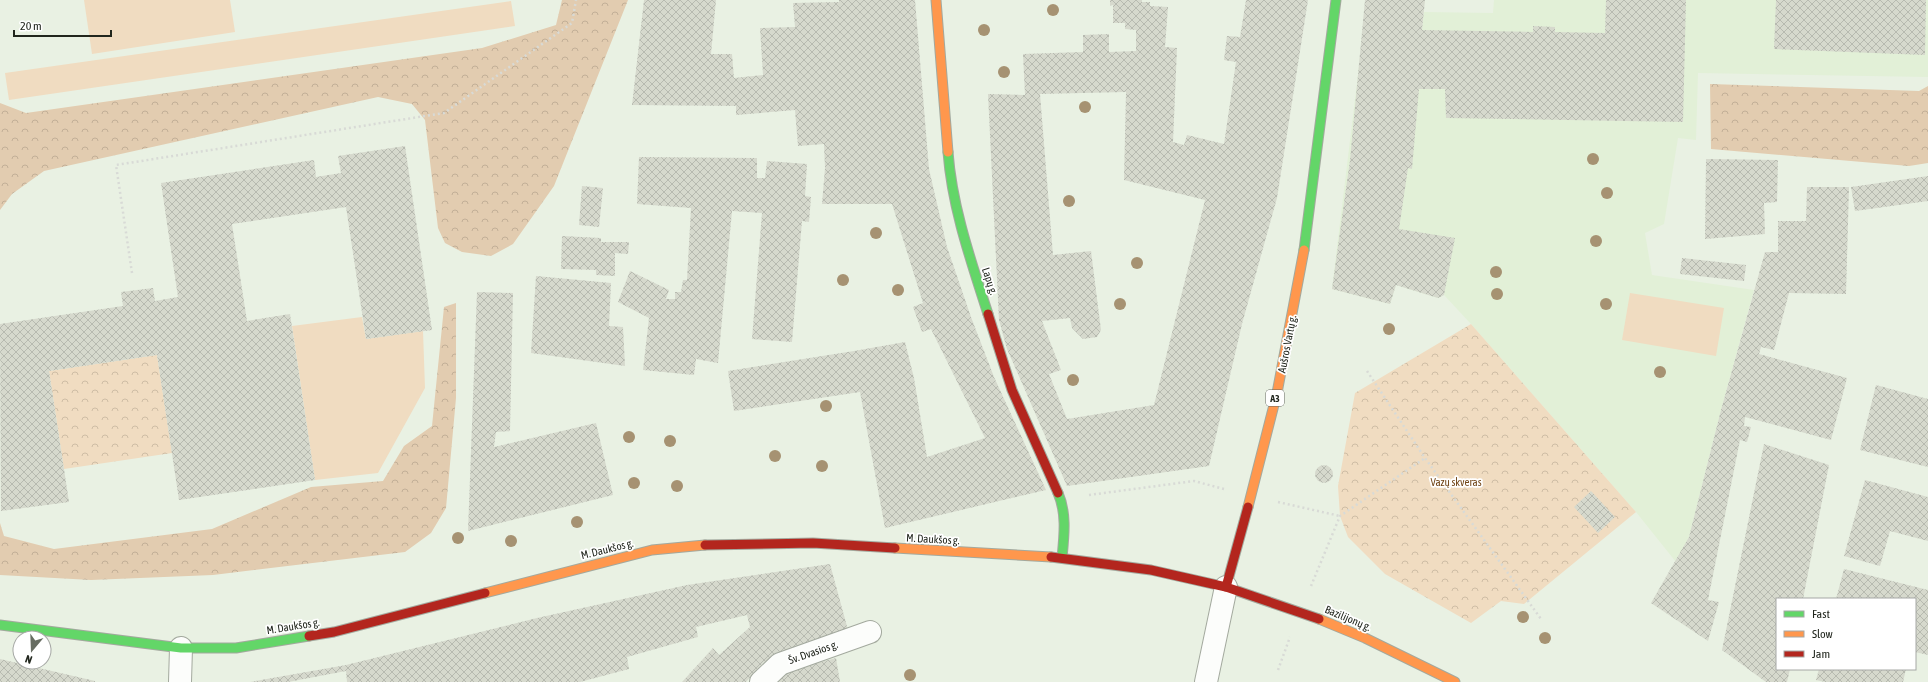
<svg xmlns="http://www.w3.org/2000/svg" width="1928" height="682" font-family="'Asap Condensed',sans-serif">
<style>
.built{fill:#e2f0d7}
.forest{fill:url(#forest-crowns)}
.park{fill:url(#park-crowns)}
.garden{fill:#f0dcc1}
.building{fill:url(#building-cross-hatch);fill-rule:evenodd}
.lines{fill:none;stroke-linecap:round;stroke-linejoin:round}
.street-casing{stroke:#a3a99e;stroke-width:24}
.fast-casing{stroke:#a3a99e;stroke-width:11}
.slow-casing{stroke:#a3a99e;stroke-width:11}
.jam-casing{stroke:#a3a99e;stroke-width:11}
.path{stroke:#d8dad6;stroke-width:2.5;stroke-dasharray:2 3;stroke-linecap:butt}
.street{stroke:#fcfdfb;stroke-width:22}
.fast{stroke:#63d668;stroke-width:9}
.slow{stroke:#ff974d;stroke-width:9}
.jam{stroke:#b3261e;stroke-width:9}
.tree{fill:#a69272}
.labels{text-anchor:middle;stroke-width:3.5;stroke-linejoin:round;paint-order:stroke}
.shield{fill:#fff;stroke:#646761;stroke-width:1}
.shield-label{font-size:10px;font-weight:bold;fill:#21261d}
.street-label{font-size:11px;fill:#21261d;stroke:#fff}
.park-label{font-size:11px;fill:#704416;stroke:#fff}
</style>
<defs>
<pattern id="forest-crowns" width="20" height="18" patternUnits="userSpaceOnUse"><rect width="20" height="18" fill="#e2ccb0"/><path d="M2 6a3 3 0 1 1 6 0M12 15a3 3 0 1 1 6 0" fill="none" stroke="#c2af97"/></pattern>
<pattern id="park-crowns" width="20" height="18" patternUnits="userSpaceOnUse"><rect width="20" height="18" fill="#f0dcc1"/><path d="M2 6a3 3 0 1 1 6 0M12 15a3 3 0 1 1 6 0" fill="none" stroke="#cebda5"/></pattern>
<pattern id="building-cross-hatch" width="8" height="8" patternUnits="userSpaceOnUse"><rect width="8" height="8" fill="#d6d9cd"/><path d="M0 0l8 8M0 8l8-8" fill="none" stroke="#b7bab0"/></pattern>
</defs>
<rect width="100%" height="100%" fill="#e9f1e3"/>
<polygon class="built" points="1494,0 1928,0 1928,77 1698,73 1696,140 1678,138 1664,224 1645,233 1652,275 1754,290 1721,410 1689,537 1676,562 1636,512 1471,324 1444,295 1438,298 1396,285 1390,304 1332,289 1359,66 1422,30 1424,12 1493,13"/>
<g class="forest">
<polygon points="562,0 628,0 554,186 513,244 491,256 462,252 445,243 438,228 425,120 412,104 378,97 44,171 12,194 0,210 0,103 26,113 482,48 556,25"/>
<polygon points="1710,84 1919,91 1928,86 1928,163 1909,166 1711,149"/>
<polygon points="456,303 456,398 446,508 431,533 405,552 213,575 91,580 0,575 0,523 4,536 54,549 212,529 311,487 383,481 404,446 432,426 444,307"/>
</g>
<g class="park">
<polygon points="1471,324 1636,512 1524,604 1501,601 1471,623 1385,574 1348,537 1340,516 1338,486 1355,393"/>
<polygon points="157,355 172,453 64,469 49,371"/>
</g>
<g class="garden">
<polygon points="84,0 230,0 235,32 92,54"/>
<polygon points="511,1 515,26 9,100 5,73"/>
<polygon points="1630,293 1724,308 1716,356 1622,340"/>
<polygon points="362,317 366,339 423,331 425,388 378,473 315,480 292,326"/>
</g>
<g class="building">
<polygon points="644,0 716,0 711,54 732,54 734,78 763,75 760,28 795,27 793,3 839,2 839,0 915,0 929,169 947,247 971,317 994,377 1046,490 885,528 860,392 734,411 728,371 854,351 905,342 914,378 927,457 985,438 931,329 922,332 913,307 923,303 892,204 822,204 825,168 824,144 798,146 795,110 736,115 736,106 632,105"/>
<path d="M 1110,0 L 1142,0 L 1142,2 L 1150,2 L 1150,6 L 1168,7 L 1165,47 L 1177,48 L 1173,142 L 1184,145 L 1187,135 L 1224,144 L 1236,62 L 1224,60 L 1227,36 L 1240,37 L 1246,0 L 1308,0 L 1277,198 L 1242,324 L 1209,466 L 1067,486 L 1007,349 L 999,320 L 988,94 L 1025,95 L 1023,54 L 1083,52 L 1083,35 L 1109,34 L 1109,52 L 1136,51 L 1136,30 L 1125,29 L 1125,23 L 1113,23 L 1113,5 L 1110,6 ZM 1126,92 L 1124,180 L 1205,200 L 1154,405 L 1067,419 L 1049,374 L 1061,370 L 1042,321 L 1070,318 L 1072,328 L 1083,339 L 1097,337 L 1101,330 L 1091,251 L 1053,255 L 1040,94 Z"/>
<polygon points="1365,0 1425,0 1422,30 1533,32 1533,26 1555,27 1555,32 1605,33 1606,0 1686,0 1683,122 1446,118 1445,89 1419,89 1412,169 1408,168 1399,229 1455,238 1444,295 1438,298 1396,285 1390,304 1332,289 1350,160"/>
<polygon points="1776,0 1926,0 1925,55 1774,49"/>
<polygon points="405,146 432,330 366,339 346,207 232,224 247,321 290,314 315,480 179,500 157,355 49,371 69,502 1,511 0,324 123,306 121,292 153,288 155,301 178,297 161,183 314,160 316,177 341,173 338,156"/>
<polygon points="639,157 757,158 757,178 765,178 767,161 807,164 805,196 811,197 809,222 802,221 792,342 752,339 762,213 732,211 718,363 696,359 694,375 643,370 649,318 618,302 630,271 669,290 666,299 675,299 675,292 681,292 683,280 687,280 691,208 637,204"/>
<polygon points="1706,159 1778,160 1777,202 1764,203 1765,234 1705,239"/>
<polygon points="1928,176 1928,201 1855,211 1851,187"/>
<polygon points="582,186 603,188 599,227 579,225"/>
<polygon points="1807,187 1849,187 1846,294 1789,293 1774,350 1761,347 1759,354 1847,378 1831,440 1745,417 1744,426 1751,427 1747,442 1740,440 1708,600 1719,602 1708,641 1651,603 1689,537 1721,410 1765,252 1778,252 1778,221 1806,221"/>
<polygon points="562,236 601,238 601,242 629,242 628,254 615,253 615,276 596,275 596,270 561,269"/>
<polygon points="1682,258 1746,265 1744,281 1680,274"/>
<polygon points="536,276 611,283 609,326 623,327 625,366 531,353"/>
<polygon points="477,292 513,293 510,431 496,432 494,447 596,423 613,495 468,531"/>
<polygon points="1876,385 1928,399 1928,467 1860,450"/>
<polygon points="1764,444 1829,465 1803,599 1777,599 1777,669 1790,669 1787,682 1766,682 1722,650"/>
<circle cx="1324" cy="474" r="9"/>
<polygon points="1865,480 1928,497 1928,541 1890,531 1880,566 1844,556"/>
<polygon points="1591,491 1615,517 1598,533 1574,507"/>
<polygon points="830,564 848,630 764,662 746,682 682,682 713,648 719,655 750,627 747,615 696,627 698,637 627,657 629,669 580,682 347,682 346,671 288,682 250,682 346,665 537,618 687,585"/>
<polygon points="1844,569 1928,590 1928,655 1915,652 1915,599 1836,599"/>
<polygon points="836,658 840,682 774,682 783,672"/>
<polygon points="0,659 95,681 95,682 0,682"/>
<polygon points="1819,669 1906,669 1903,682 1825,682 1816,680"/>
</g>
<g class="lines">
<g class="street-casing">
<g id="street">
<polyline points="180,682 181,648"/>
<polyline points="761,682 780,664 870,632"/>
<polyline points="1206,682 1226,587"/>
</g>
</g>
<g class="fast-casing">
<g id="fast">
<path d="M 948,152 C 952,207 971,261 988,314"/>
<polyline points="1304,250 1336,0"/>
<path d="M 1058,493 C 1067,513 1064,537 1062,558"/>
<polyline points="0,625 181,648 236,648 309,636"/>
</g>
</g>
<g class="slow-casing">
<g id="slow">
<polyline points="936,0 948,152"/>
<polyline points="1248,507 1277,393 1304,250"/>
<polyline points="895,548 1051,557"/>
<polyline points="485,593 652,550 705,545"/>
<polyline points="1319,619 1365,638 1455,682"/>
</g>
</g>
<g class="jam-casing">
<g id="jam">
<polyline points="988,314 1012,390 1058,493"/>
<polyline points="1248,507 1226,587 1319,619"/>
<polyline points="705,545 813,543 895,548"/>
<polyline points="1051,557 1151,570 1226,587"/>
<polyline points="309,636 334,632 485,593"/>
</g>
</g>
<g class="path">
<polyline points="132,273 116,165 444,113 572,23 576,0"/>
<polyline points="1367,371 1425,458 1541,619"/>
<polyline points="1089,495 1194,481 1224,489"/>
<polyline points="1278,502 1340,516"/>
<polyline points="1311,586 1340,516 1425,458"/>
<polyline points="1278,670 1290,637"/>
</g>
<use href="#street" class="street"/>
<use href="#fast" class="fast"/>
<use href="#slow" class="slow"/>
<use href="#jam" class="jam"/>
</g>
<g class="tree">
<circle cx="1053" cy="10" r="6"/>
<circle cx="984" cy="30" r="6"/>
<circle cx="1004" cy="72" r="6"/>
<circle cx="1085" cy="107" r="6"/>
<circle cx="1593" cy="159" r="6"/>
<circle cx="1607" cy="193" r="6"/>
<circle cx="1069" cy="201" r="6"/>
<circle cx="876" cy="233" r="6"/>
<circle cx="1596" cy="241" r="6"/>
<circle cx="1137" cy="263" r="6"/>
<circle cx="1496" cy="272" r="6"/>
<circle cx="843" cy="280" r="6"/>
<circle cx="898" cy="290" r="6"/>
<circle cx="1497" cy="294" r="6"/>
<circle cx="1120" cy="304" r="6"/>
<circle cx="1606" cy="304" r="6"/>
<circle cx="1389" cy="329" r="6"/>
<circle cx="1660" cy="372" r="6"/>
<circle cx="1073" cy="380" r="6"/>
<circle cx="826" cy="406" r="6"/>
<circle cx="629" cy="437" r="6"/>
<circle cx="670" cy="441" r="6"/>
<circle cx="775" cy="456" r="6"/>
<circle cx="822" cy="466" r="6"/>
<circle cx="634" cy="483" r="6"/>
<circle cx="677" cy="486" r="6"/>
<circle cx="577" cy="522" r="6"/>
<circle cx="458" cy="538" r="6"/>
<circle cx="511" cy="541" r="6"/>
<circle cx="1523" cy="617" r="6"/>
<circle cx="1545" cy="638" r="6"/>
<circle cx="910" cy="675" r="6"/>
</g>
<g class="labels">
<rect class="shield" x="1266" y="390" width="18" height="16" rx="3"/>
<g class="shield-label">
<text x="1275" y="402">A3</text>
</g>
<g class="street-label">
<text transform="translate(990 281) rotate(72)" y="4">Lapų g.</text>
<text transform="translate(1287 344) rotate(-79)" y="4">Aušros Vartų g.</text>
<text transform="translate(933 539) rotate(3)" y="4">M. Daukšos g.</text>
<text transform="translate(607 549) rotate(-14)" y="4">M. Daukšos g.</text>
<text transform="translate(1348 618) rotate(23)" y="4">Bazilijonų g.</text>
<text transform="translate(293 626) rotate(-9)" y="4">M. Daukšos g.</text>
<text transform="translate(813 652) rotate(-19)" y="4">Šv. Dvasios g.</text>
</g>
<g class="park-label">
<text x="1456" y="486">Vazų skveras</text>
</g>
</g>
<rect x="1776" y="598" width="140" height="72" fill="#ffffff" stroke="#a6a8a5"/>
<rect x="1784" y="611" width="20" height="6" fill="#63d668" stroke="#a6a8a5"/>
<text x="1812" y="618" font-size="12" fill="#21261d">Fast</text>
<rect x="1784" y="631" width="20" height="6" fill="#ff974d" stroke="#a6a8a5"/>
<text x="1812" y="638" font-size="12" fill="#21261d">Slow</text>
<rect x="1784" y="651" width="20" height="6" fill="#b3261e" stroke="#a6a8a5"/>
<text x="1812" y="658" font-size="12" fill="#21261d">Jam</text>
<g transform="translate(32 650) rotate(199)"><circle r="19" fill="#ffffff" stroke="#a6a8a5"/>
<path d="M0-3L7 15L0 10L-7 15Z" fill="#676d62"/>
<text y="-6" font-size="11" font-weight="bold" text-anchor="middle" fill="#21261d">N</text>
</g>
<path d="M14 30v6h97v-6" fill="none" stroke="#21261d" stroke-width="2"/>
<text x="20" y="30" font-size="12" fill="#21261d" stroke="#ffffff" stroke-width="3" paint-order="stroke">20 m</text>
</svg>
